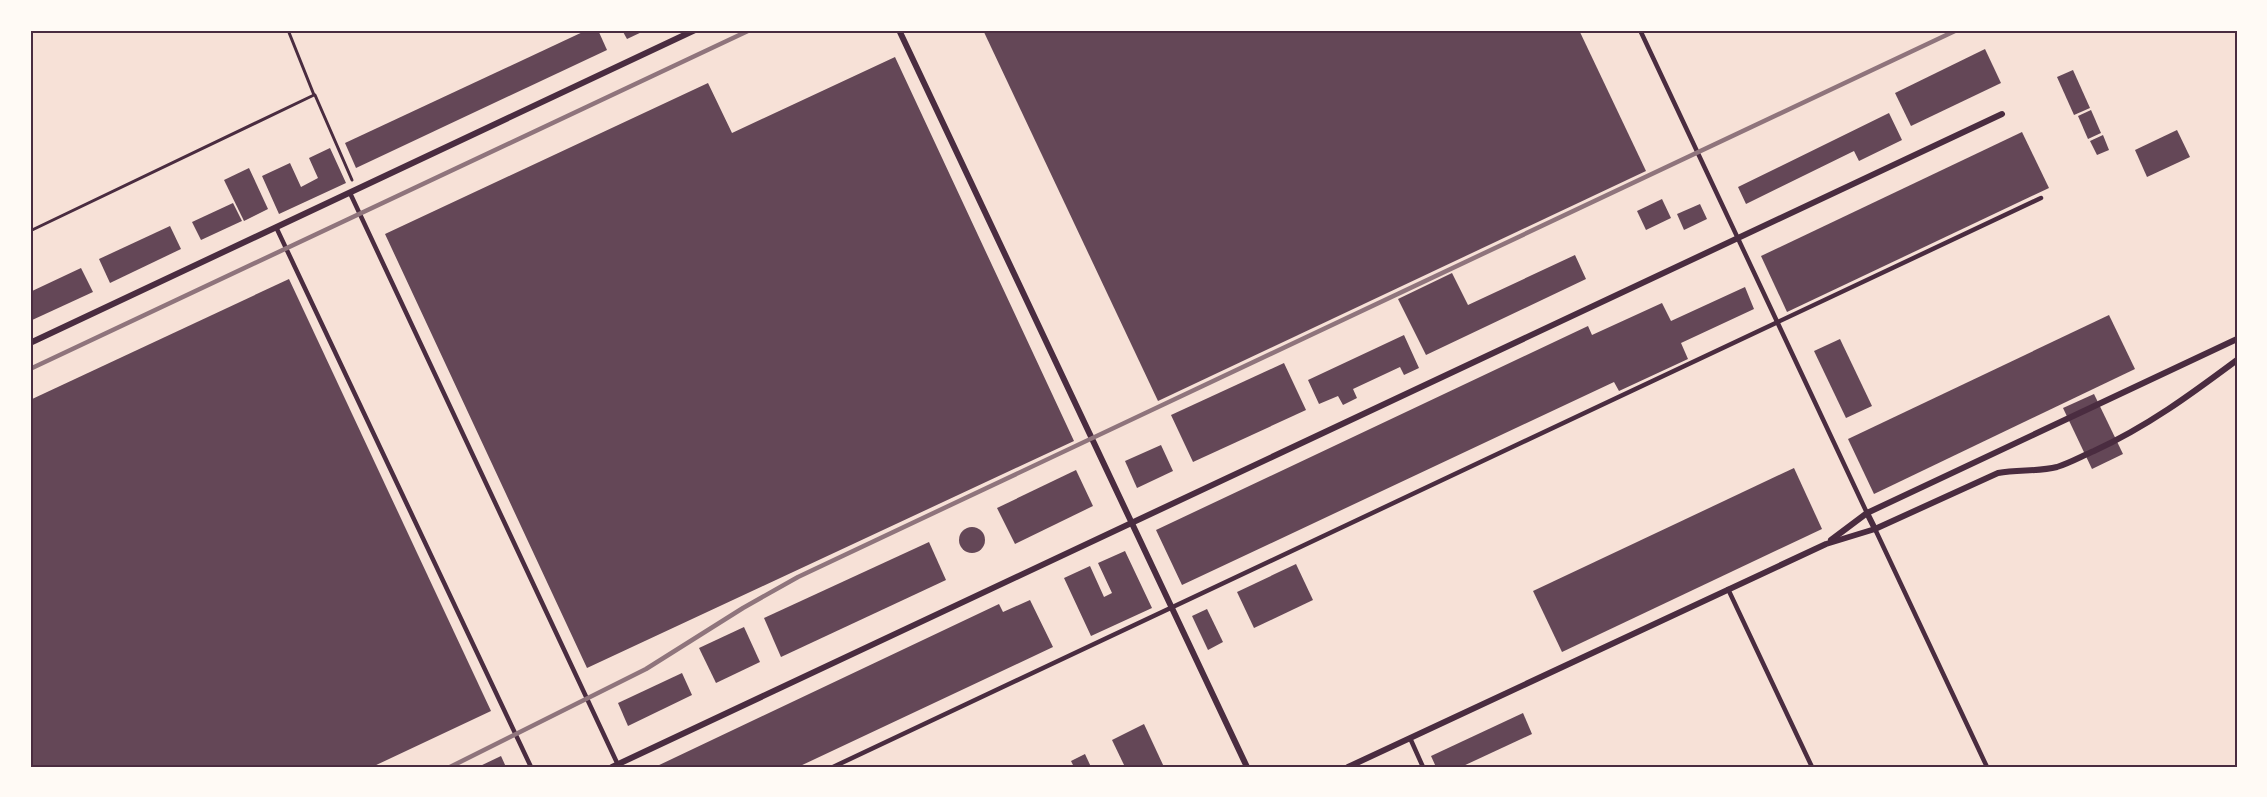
<svg xmlns="http://www.w3.org/2000/svg" width="2267" height="797" font-family="Rubik,sans-serif">
<style>
.building{fill:#644757}
.lines{fill:none;stroke-linecap:round;stroke-linejoin:round}
.path{stroke:#4a2c40;stroke-width:3}
.service{stroke:#4a2c40;stroke-width:4.5}
.minor{stroke:#4a2c40;stroke-width:6}
.rail{stroke:#8f747c;stroke-width:4.5}
.neatline{fill:none;stroke:#4a2c40;stroke-width:2}
</style>
<rect width="100%" height="100%" fill="#f7e1d7"/>
<g class="building">
<polygon points="587,30 598,30 607,50 356,168 345,143"/>
<polygon points="622,30 646,30 627,39"/>
<polygon points="983,30 1579,30 1646,171 1158,401"/>
<polygon points="1985,49 2001,83 1911,126 1895,93"/>
<polygon points="895,57 1074,441 587,668 385,234 708,83 732,133"/>
<polygon points="2073,70 2090,108 2074,115 2057,77"/>
<polygon points="2091,110 2101,133 2088,139 2078,116"/>
<polygon points="1889,113 1902,140 1859,161 1854,151 1746,204 1738,187"/>
<polygon points="2177,130 2190,157 2147,177 2135,150"/>
<polygon points="2022,132 2049,188 1787,312 1761,256"/>
<polygon points="2103,135 2109,150 2097,155 2090,141"/>
<polygon points="330,148 346,183 279,214 262,176 290,163 301,187 318,178 309,158"/>
<polygon points="249,168 268,209 244,221 224,180"/>
<polygon points="1662,199 1671,218 1646,230 1637,211"/>
<polygon points="233,203 242,221 201,240 192,222"/>
<polygon points="1700,204 1707,219 1684,230 1677,214"/>
<polygon points="170,226 181,249 110,283 99,259"/>
<polygon points="1575,255 1586,279 1426,355 1398,299 1452,273 1468,305"/>
<polygon points="81,268 93,292 30,321 30,292"/>
<polygon points="289,279 491,711 372,767 30,767 30,400"/>
<polygon points="1745,287 1754,309 1681,343 1688,359 1619,391 1614,382 1182,585 1156,530 1588,326 1592,335 1662,303 1671,321"/>
<polygon points="2109,315 2135,369 1874,494 1848,439"/>
<polygon points="1404,335 1419,368 1404,375 1400,367 1353,389 1357,398 1343,405 1338,396 1319,404 1308,380"/>
<polygon points="1840,339 1872,406 1846,418 1814,351"/>
<polygon points="1284,363 1306,410 1193,462 1171,415"/>
<polygon points="2094,394 2123,454 2092,469 2063,408"/>
<polygon points="1161,445 1173,471 1137,488 1125,461"/>
<polygon points="1794,468 1822,529 1562,652 1533,591"/>
<polygon points="1076,470 1093,506 1015,544 997,508"/>
<circle cx="972" cy="540" r="13"/>
<polygon points="929,542 946,580 781,657 764,618"/>
<polygon points="1125,551 1152,608 1091,636 1064,578 1090,566 1104,597 1112,593 1098,563"/>
<polygon points="1296,564 1313,600 1254,628 1237,592"/>
<polygon points="1030,600 1053,647 798,767 655,767 999,604 1003,612"/>
<polygon points="1207,609 1223,642 1208,650 1192,616"/>
<polygon points="744,627 760,662 716,683 699,648"/>
<polygon points="682,673 692,695 628,726 618,703"/>
<polygon points="1523,713 1532,734 1461,767 1436,767 1431,756"/>
<polygon points="1144,724 1164,767 1125,767 1112,740"/>
<polygon points="1085,754 1091,767 1074,767 1071,761"/>
<polygon points="501,756 506,767 478,767"/>
</g>
<g class="lines">
<g class="path">
<polyline points="315,95 352,180"/>
<polyline points="30,231 314,95 288,30"/>
</g>
<g class="service">
<polyline points="1640,30 1867,513"/>
<polyline points="350,193 619,767"/>
<polyline points="276,227 531,767"/>
<polyline points="1875,529 1987,767"/>
<polyline points="1728,589 1812,767"/>
<polyline points="1410,738 1423,767"/>
<polyline points="833,767 2041,198"/>
</g>
<g class="minor">
<polyline points="899,30 1247,767"/>
<polyline points="30,343 695,30"/>
<polyline points="1867,513 1875,529"/>
<polyline points="1831,540 1867,513 2237,339"/>
<polyline points="612,767 2002,114"/>
<path d="M 1348,767 L 1826,544 L 1875,529 L 1998,473 C 2017,469 2038,472 2057,467 C 2070,463 2082,456 2094,451 C 2148,426 2190,395 2237,360"/>
</g>
<g class="rail">
<polyline points="30,32 34,30"/>
<polyline points="30,369 750,30"/>
<polyline points="450,767 646,669 743,608 798,577 1957,30"/>
</g>
</g>
<rect width="2267" height="797" fill="none" stroke="#fffaf5" stroke-width="63"/>
<rect x="32" y="32" width="2204" height="734" class="neatline"/>
</svg>
